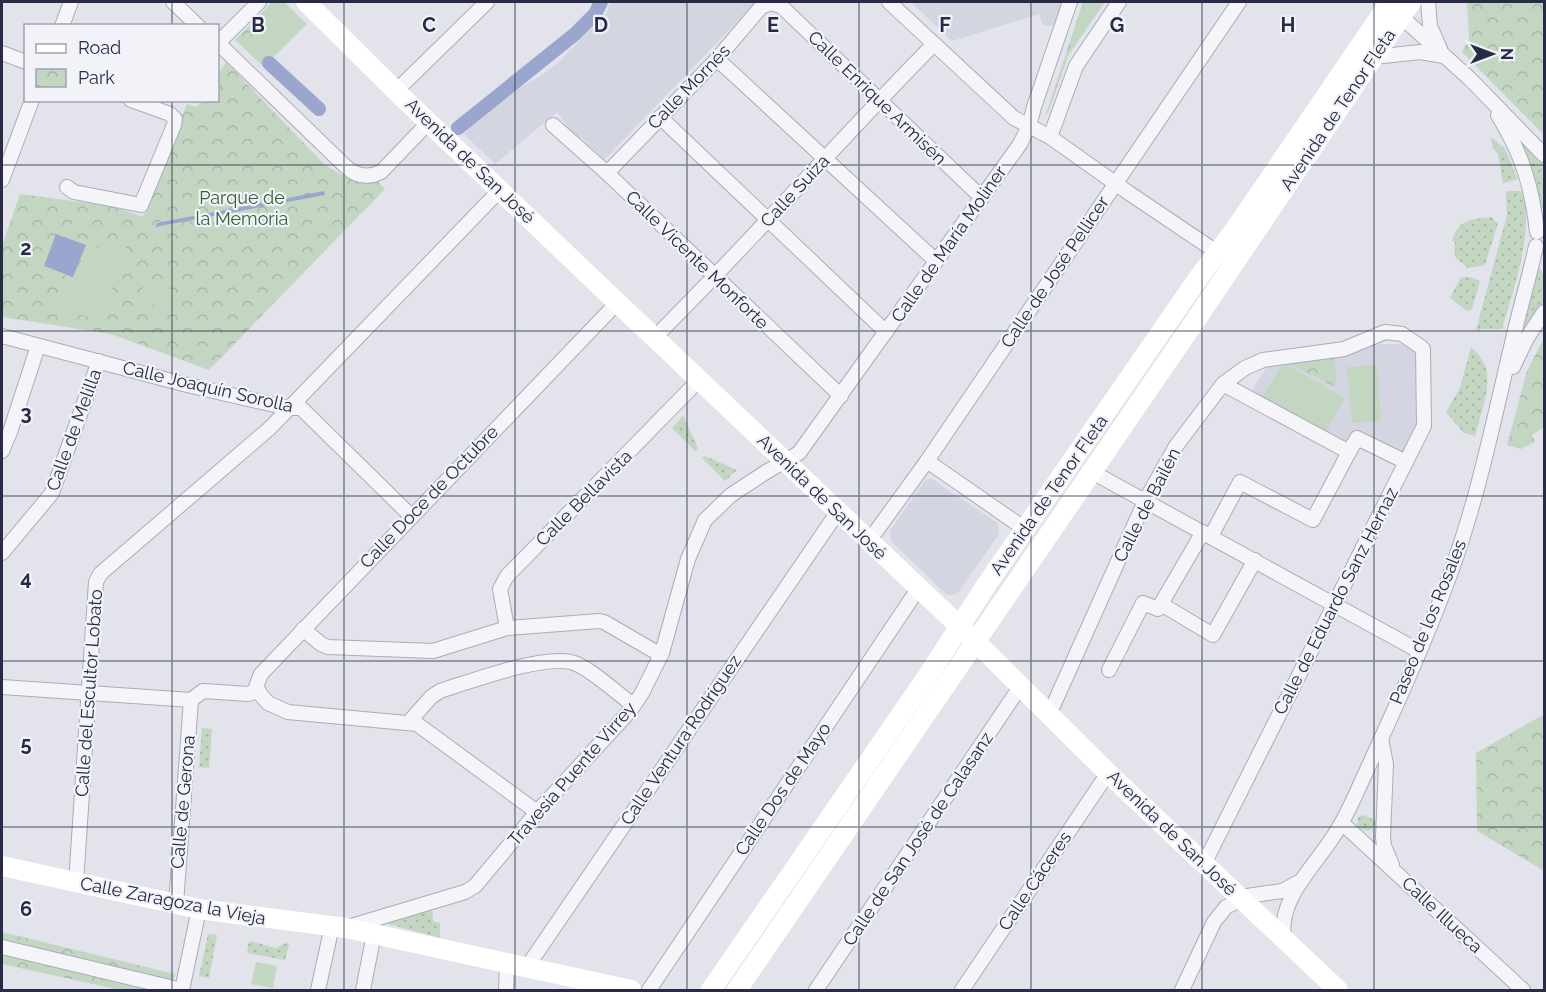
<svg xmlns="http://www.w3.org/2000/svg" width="1546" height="992" font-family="Raleway,sans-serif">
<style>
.built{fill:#d3d5e1}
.grass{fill:url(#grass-dots)}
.park{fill:url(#park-crowns)}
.garden{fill:#c2d6c2}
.water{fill:#9aa6ce}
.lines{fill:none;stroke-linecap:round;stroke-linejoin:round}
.canal{stroke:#9aa6ce;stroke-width:14}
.street-casing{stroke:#aaacb9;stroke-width:16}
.street{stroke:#f5f5f9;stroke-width:14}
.secondary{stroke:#fff;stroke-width:20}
.grid{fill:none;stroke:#282b45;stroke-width:1.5;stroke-opacity:0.55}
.labels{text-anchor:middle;stroke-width:4.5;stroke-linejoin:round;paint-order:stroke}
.street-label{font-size:18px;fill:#282b45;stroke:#f2f3f8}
.park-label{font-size:18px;fill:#346237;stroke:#f2f3f8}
.grid-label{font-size:20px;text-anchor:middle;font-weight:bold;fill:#282b45;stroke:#f2f3f8;stroke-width:4.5;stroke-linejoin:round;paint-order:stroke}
</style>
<defs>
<pattern id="grass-dots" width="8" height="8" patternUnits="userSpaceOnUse" patternTransform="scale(1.5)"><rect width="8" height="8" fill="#c2d6c2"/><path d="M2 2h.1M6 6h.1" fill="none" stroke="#a7b8a8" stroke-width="1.8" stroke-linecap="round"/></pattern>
<pattern id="park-crowns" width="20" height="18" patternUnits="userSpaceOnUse" patternTransform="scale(1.5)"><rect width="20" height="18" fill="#c2d6c2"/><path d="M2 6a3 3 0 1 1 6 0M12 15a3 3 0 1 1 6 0" fill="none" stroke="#a7b8a8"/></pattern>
</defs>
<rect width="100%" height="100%" fill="#e2e3eb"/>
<g class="built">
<polygon points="610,2 756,2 604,160 581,137 578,140 557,112 495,164 464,134 479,116 481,118 502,98 503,99 511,93 539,77 560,61 607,12"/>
<polygon points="911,2 1063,2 1056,25 1047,26 1043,25 1039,14 952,41"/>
<polygon points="1374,344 1409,344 1417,351 1421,424 1404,454 1354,432 1346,445 1250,393 1269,363 1350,354"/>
<polygon points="932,479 997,523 999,534 957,594 947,595 891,541 890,531 925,480"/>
</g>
<g class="grass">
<path d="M 1512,126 L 1544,162 L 1544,206 L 1541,210 C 1536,174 1526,158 1512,126 Z"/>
<polygon points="1491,137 1505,149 1518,179 1503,183 1498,153 1493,149"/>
<path d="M 1506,191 L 1524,191 C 1532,239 1515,284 1502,329 L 1481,329 L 1479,332 L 1476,330 L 1507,215 Z"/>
<path d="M 1491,217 L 1498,223 L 1485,265 L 1468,268 L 1456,258 L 1454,251 L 1455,242 L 1452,241 C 1460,218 1470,220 1491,217 Z"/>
<polygon points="1537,266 1544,274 1544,304 1531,321 1519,339"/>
<polygon points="1461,277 1470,277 1480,281 1472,309 1467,311 1450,298"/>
<path d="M 1471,347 C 1501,370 1482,406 1475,436 L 1464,433 L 1446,412 L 1460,388 Z"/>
<polygon points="683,416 698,448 695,451 672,428"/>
<polygon points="705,456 737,470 725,481 702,458"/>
<polygon points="202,728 212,729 209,768 199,767"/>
<polygon points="1363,815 1377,821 1375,827 1367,831 1357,827 1358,817"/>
<polygon points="432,908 433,921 440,923 440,938 388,924 389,922"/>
<polygon points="208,934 217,935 209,978 199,976"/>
<polygon points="249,941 276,948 285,943 289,944 285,960 247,953"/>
</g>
<g class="park">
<polygon points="272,2 284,2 307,24 264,67 235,40"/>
<polygon points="1083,2 1105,2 1069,54 1048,113 1046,114"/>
<polygon points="1467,2 1544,2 1544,135 1462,52 1469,39"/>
<path d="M 226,62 L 325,165 C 341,176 356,183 376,180 L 385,189 L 209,370 L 111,334 L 2,317 L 2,246 L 20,194 L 111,206 L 143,217 L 187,104 L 197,107 L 201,101 L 218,100 L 218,75 Z"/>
<polygon points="1544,338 1544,427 1532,435 1535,442 1521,449 1507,445 1527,371"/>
<polygon points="1335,358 1337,388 1288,363"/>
<polygon points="1541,716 1544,718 1544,871 1477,831 1476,753"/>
<polygon points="2,932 175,974 171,990 120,990 2,964"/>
</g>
<g class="garden">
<polygon points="273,2 284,2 303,21 291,26 289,34 280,38 279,44 257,55 261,28"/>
<polygon points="1085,2 1104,2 1067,56"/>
<polygon points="108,245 127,245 102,318 57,312 70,277 74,278 86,250"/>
<polygon points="146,280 173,290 166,309 139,300"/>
<polygon points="1283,363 1345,398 1326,432 1262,397"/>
<polygon points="1377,365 1381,421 1352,423 1347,367"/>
<polygon points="256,962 277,966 273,988 251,984"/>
</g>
<g class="water">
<polygon points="324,191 325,195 155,227 157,223"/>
<polygon points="56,234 86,245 73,277 44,266"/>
</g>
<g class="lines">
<g class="canal">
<polyline points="269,63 319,109"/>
<polyline points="458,128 575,34 595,14 601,2"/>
</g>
<g class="street-casing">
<g id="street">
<polyline points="173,2 198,26"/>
<polyline points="889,2 1014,118 1050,137 1129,193 1224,257"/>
<polyline points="1428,2 1430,26 1440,49"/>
<polyline points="1395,11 1470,79 1544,155"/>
<polyline points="62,26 71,2"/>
<path d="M 218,43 L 344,165 C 355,176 367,179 381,172 L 429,122"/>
<polyline points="218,43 259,2"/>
<polyline points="2,53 26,62"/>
<polyline points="1374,57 1420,52 1444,56"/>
<polyline points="717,59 936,261"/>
<polyline points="396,91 487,2"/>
<path d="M 1498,115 C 1522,154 1532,186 1537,232"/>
<polyline points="660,117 886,332"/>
<polyline points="553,125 607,173 841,396"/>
<polyline points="1050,137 1076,66 1119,2"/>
<polyline points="607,173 717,59 761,7 771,3 781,6 981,197"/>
<polyline points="2,180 32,100"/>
<polyline points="67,187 74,192 141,205 174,125 175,119 170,114 131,100"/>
<polyline points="2,336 187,385 288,408 301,408 411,516"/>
<path d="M 655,337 C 751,242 839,140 934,44"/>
<polyline points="1513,367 1527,338 1544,312"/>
<polyline points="1223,384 1349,452 1357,438 1406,462"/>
<polyline points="2,451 10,432 38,346"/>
<polyline points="927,461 1025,529"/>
<polyline points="1092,472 1419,651"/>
<polyline points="1211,536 1240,482 1313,520 1349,452"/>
<polyline points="869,541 927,461 1239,2"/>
<polyline points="2,553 52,493 99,361"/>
<polyline points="1161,604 1213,635 1255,560"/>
<polyline points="507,628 500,589 507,576 699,380"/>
<polyline points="303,629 321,644 328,647 433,651 507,628 599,621 604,622 661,655"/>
<polyline points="1109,670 1143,603 1158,609 1203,532"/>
<polyline points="2,687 191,700"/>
<polyline points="257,687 260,694 268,703 288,712 417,724 537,812"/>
<polyline points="191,700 203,691 248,694 254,692 261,674 617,303"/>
<polyline points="1049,715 1145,501 1176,446 1223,384 1245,368 1263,360 1344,349 1385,332 1402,334 1421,347 1423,349 1424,426 1204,864"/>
<path d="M 409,722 L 431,697 L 440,691 C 469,682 546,653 574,663 C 590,668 618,694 633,705"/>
<polyline points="1381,739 1386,764 1383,837 1384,846 1392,865"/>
<polyline points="1342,823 1523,990"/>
<polyline points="76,883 96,582 100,574 270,428 500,190"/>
<polyline points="176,904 191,700"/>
<polyline points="348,927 465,892 475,886 537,812 630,711 642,693 662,653 688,559 705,520 731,495 766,472 799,453 1020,144 1029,126 1034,107 1070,2"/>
<path d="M 1285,941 C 1275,902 1314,867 1333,837 C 1344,821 1352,803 1360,785 C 1391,717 1422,650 1448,580 C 1477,503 1493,423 1512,343 C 1519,311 1529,279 1536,246"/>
<polyline points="2,947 182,990"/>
<polyline points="527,967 837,513"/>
<polyline points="182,990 199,909"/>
<polyline points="318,990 330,935 335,927"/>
<polyline points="363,990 374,934"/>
<polyline points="506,990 507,963"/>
<polyline points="649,990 918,589"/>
<polyline points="816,990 1020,687"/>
<polyline points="962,990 1108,773"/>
<polyline points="1182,990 1214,922 1226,907 1247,896 1282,891 1301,881"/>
</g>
</g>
<use href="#street" class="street"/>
<g class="secondary">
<polyline points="306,2 402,97 603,289 975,641 1108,773 1338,990"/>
<polyline points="2,866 199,909 346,928 631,990"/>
<polyline points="711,990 929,674 989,581 1199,277 1236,228 1390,2"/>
<polyline points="737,990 1193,324 1411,2"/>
</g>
</g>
<path class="grid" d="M 172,2 L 172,26M 344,2 L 344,990M 515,2 L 515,990M 687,2 L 687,990M 859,2 L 859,990M 1031,2 L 1031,990M 1202,2 L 1202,990M 1374,2 L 1374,990M 172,100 L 172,990M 2,165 L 1544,165M 2,331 L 1544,331M 2,496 L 1544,496M 2,661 L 1544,661M 2,827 L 1544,827"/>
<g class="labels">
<g class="street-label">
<text transform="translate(689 87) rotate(-46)" y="6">Calle Mornés</text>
<text transform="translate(877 98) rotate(44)" y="6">Calle Enrique Armisén</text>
<text transform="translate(1338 110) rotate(-56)" y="6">Avenida de Tenor Fleta</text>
<text transform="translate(470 161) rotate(44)" y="6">Avenida de San José</text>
<text transform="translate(795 191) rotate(-47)" y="6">Calle Suiza</text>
<text transform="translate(949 244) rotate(-55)" y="6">Calle de María Moliner</text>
<text transform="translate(697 260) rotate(44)" y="6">Calle Vicente Monforte</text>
<text transform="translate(1055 272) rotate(-56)" y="6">Calle de José Pellicer</text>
<text transform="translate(208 387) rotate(13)" y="6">Calle Joaquín Sorolla</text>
<text transform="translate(74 430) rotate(-70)" y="6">Calle de Melilla</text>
<text transform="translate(1049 495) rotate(-55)" y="6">Avenida de Tenor Fleta</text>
<text transform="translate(429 497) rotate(-46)" y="6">Calle Doce de Octubre</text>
<text transform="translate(822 497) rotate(44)" y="6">Avenida de San José</text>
<text transform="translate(584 498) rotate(-45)" y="6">Calle Bellavista</text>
<text transform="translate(1147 505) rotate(-63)" y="6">Calle de Bailén</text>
<text transform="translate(1336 601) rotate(-63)" y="6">Calle de Eduardo Sanz Hernaz</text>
<text transform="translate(1428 622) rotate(-68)" y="6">Paseo de los Rosales</text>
<text transform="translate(89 693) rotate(-86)" y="6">Calle del Escultor Lobato</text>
<text transform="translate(681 740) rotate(-56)" y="6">Calle Ventura Rodríguez</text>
<text transform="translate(572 774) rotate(-49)" y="6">Travesía Puente Virrey</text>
<text transform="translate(783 789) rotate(-56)" y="6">Calle Dos de Mayo</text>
<text transform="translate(183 802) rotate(-85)" y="6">Calle de Gerona</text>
<text transform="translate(1172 833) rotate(44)" y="6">Avenida de San José</text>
<text transform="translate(918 839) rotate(-56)" y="6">Calle de San José de Calasanz</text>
<text transform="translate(1035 881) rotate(-56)" y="6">Calle Cáceres</text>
<text transform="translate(173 901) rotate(11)" y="6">Calle Zaragoza la Vieja</text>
<text transform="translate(1442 915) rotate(43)" y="6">Calle Illueca</text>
</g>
<g class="park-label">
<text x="242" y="204">Parque de<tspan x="242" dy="21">la Memoria</tspan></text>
</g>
</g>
<g class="grid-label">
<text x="258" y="32">B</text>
<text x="429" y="32">C</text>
<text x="601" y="32">D</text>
<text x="773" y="32">E</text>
<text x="945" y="32">F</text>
<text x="1117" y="32">G</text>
<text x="1288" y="32">H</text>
<text x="26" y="255">2</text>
<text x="26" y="420">3</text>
<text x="26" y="585">4</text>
<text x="26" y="751">5</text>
<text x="26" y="916">6</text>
</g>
<rect width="1546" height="992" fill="none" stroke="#282b45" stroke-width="6"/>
<rect x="24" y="24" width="195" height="78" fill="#f2f3f8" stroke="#a1a3b0" stroke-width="1.5"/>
<rect x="36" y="44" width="30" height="9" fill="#ffffff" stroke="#a1a3b0" stroke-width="1.5"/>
<text x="78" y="54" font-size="18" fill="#282b45">Road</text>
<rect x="36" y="69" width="30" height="18" fill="url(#park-crowns)" stroke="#a1a3b0" stroke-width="1.5"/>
<text x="78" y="84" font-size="18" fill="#282b45">Park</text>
<g transform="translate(1492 54) rotate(90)" stroke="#f2f3f8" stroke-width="4.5" paint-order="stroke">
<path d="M0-4.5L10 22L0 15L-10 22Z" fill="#282b45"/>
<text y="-9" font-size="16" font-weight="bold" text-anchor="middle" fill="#282b45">N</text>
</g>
</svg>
